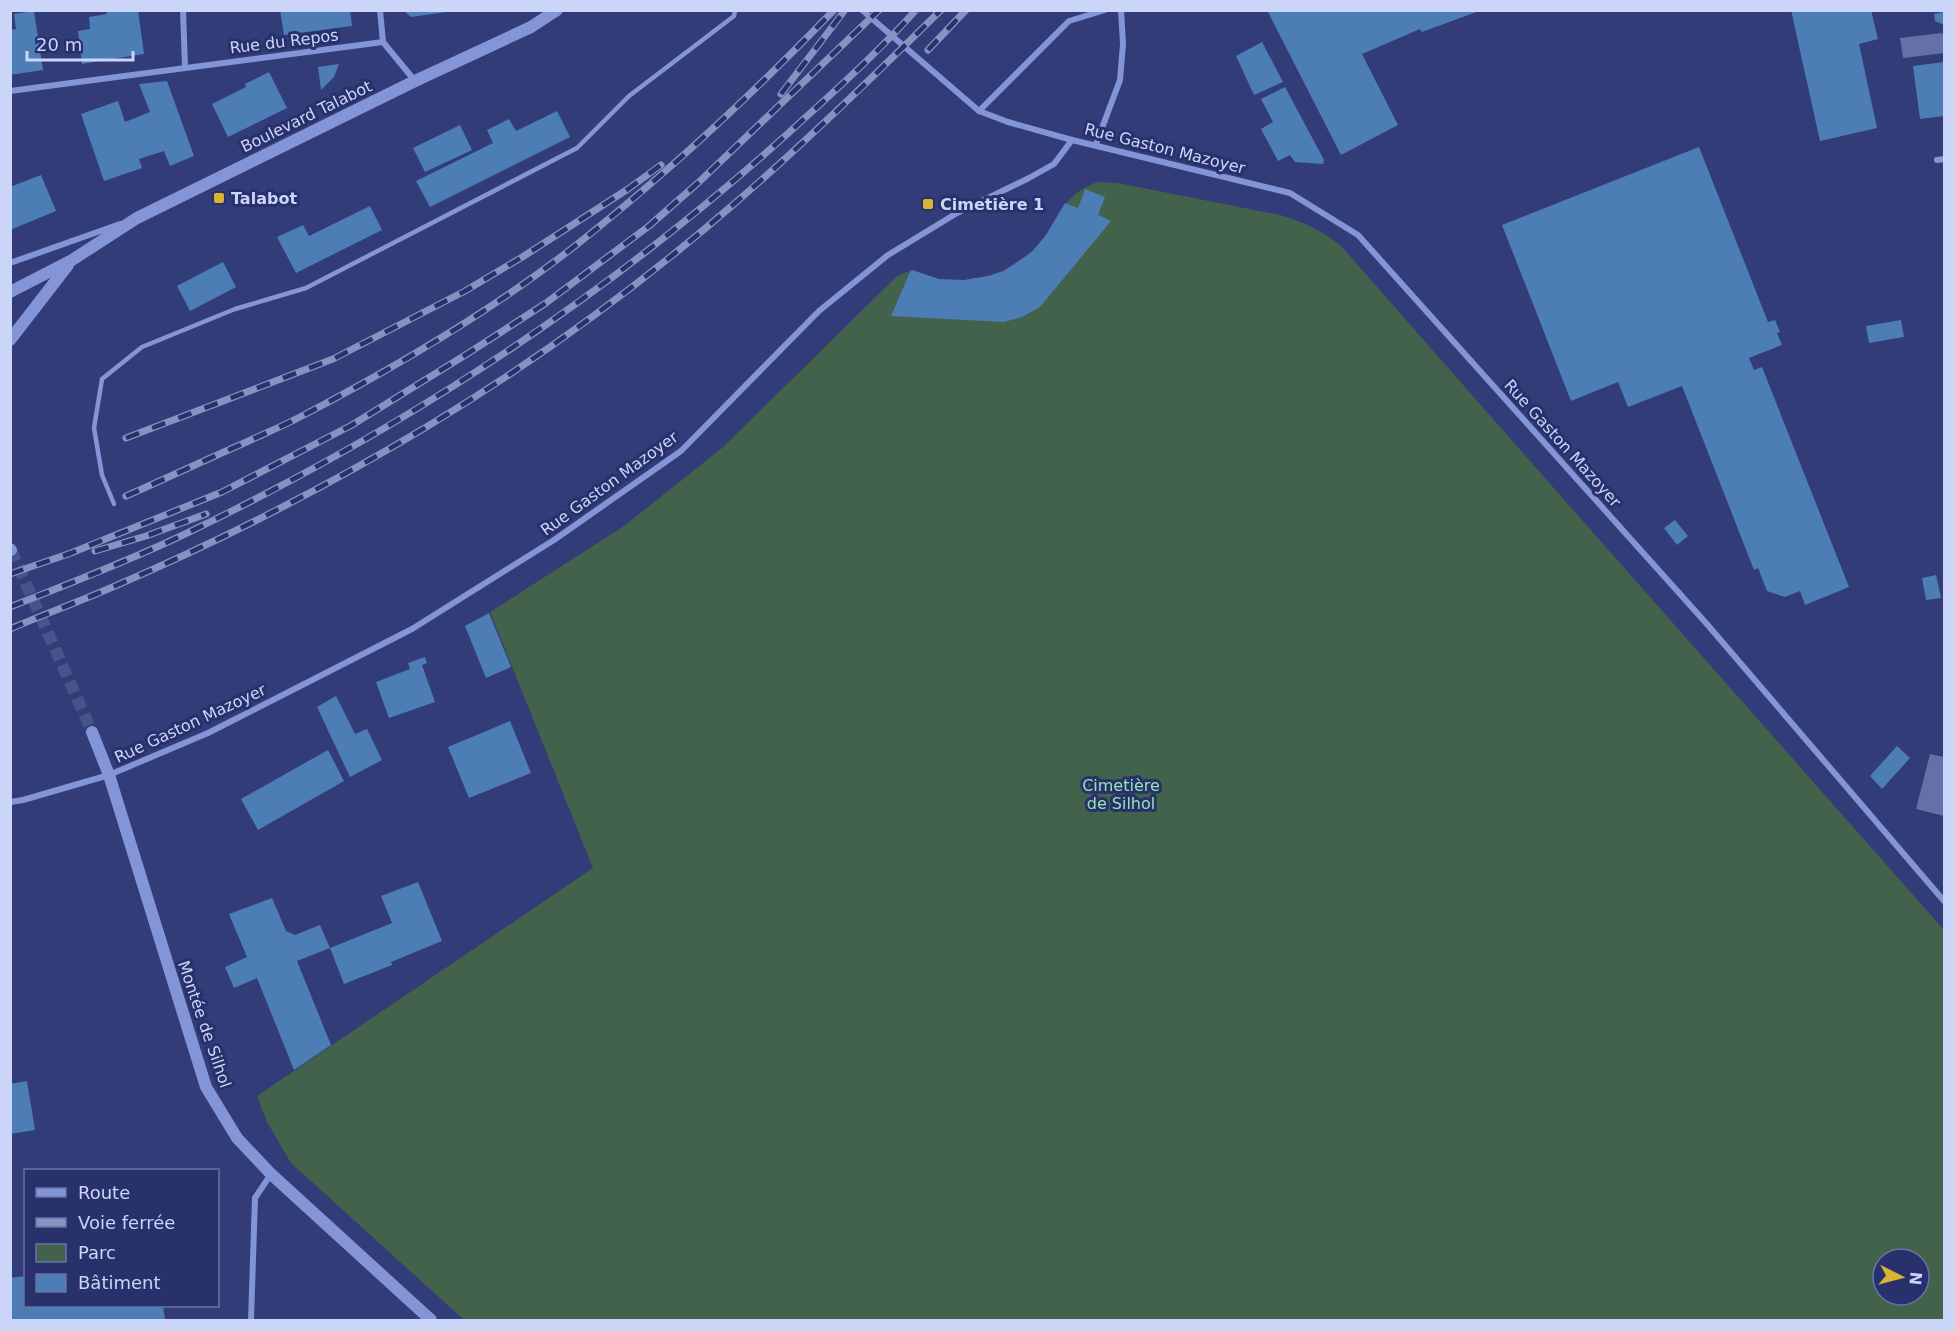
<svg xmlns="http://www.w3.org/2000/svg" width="1955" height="1331" font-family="'DejaVu Sans',sans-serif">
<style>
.green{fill:#42624b;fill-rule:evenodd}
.water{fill:#6471a9}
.building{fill:#4d7db5}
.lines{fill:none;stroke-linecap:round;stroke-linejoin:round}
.secondary-tunnel{stroke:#49538b;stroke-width:12;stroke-dasharray:12 6;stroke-linecap:butt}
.service{stroke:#8394d7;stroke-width:4.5}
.minor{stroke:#8394d7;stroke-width:6}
.secondary{stroke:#8394d7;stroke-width:12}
.rail-casing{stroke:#8892c1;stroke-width:7}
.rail{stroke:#28316c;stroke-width:4.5;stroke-dasharray:14;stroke-linecap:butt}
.poi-dot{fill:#d7b434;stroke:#28316c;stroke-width:2}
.labels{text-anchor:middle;stroke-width:6;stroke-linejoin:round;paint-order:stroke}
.street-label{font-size:16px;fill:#cbd5f9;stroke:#28316c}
.poi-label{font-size:16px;font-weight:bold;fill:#cbd5f9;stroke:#28316c;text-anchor:start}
.park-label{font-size:16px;fill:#91e7ab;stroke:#28316c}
</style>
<rect width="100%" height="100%" fill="#323c78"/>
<path class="green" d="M 1098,182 L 1118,183 L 1280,215 C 1304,222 1324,231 1342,247 L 1537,469 L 1944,930 L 1944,1320 L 464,1320 L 291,1163 L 267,1122 L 257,1096 L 593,868 L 490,612 L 624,526 L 722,448 L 897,276 L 912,270 C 921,273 930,277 939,279 C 981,287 1024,267 1048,232 C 1063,209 1069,191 1098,182 ZM 1883,1259 L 1919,1259 L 1919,1295 L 1883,1295 Z"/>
<g class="water">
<polygon points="1942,33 1944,37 1944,53 1903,58 1900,38"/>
<polygon points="1930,754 1944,757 1944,816 1916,809"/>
</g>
<g class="building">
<polygon points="106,10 138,10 144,54 82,64 78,31 90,29 89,17 107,14"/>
<polygon points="280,10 350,10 352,26 284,35"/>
<polygon points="403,10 446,10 446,12 411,17"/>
<polygon points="1267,10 1479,10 1479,11 1422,32 1420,29 1362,54 1398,125 1341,155"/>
<polygon points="1791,10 1871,10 1878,39 1859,44 1877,128 1820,141"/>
<polygon points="34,11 43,70 10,75 10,30 16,29 14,14"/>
<polygon points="1944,12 1944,25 1935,21 1934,14"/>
<polygon points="1262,42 1283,82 1254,95 1236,56"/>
<polygon points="1944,62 1944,116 1920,119 1913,66"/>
<polygon points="339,64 334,77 321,90 318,67"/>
<polygon points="269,72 287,108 228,137 212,104 246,87 245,84"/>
<polygon points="167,81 194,156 170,166 164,151 139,159 142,168 104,181 81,114 118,101 125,122 150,112 139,84"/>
<polygon points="1285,87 1324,160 1323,164 1295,162 1290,155 1278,161 1261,129 1273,122 1261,99"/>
<polygon points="557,111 570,137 430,207 416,181 493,143 487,130 509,119 516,131"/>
<polygon points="460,125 472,150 425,172 413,148"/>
<polygon points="1699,147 1768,322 1775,320 1780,332 1777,333 1782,345 1749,358 1754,370 1762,367 1849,587 1805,605 1800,591 1785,597 1767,591 1758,568 1754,570 1682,386 1628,407 1618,382 1571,401 1502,225"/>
<polygon points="41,175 56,211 10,230 10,187"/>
<polygon points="1085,189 1105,197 1098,215 1111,221 1040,307 1022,317 1004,322 891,316 910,272 912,270 939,279 964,280 988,276 1004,271 1032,252 1046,235 1065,203 1078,208"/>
<polygon points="370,206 382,230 296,273 277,237 303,225 309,236"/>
<polygon points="223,262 236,287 190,311 177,286"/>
<polygon points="1901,320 1904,337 1869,343 1866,326"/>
<polygon points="1675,520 1688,536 1677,545 1664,528"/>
<polygon points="1936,575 1941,598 1926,600 1922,578"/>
<polygon points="489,613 511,667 486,678 465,626"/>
<polygon points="425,657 427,663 422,665 435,702 389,718 376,682 410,669 408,663"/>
<polygon points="336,696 355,734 367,729 382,760 350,777 317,707"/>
<polygon points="510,721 531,773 469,798 448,747"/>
<polygon points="1897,746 1910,758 1882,789 1870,776"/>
<polygon points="328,750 344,781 258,830 241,799"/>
<polygon points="418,882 442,941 391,962 392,965 344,984 330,948 392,923 381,896"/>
<polygon points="272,898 286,931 295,935 320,925 330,948 297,961 331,1045 294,1070 257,978 234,988 225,967 247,957 229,914"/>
<polygon points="27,1081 35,1130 10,1134 10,1084"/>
<polygon points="26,1276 26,1306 163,1306 165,1320 10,1320 10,1278"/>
</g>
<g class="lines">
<polyline class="secondary-tunnel" points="11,550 92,732"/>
<polyline class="service" points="114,504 102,475 94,428 102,379 142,347 235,309 306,288 577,148 629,96 734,16 735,10"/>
<g class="minor">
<polyline points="183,10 185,67"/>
<polyline points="380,10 383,42 415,81"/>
<polyline points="862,10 979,111 1008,122 1072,140 1290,193 1358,235 1706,623 1944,901"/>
<polyline points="10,91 383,42"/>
<polyline points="979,111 1069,21 1105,10"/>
<polyline points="1096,144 1120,80 1123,44 1121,10"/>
<polyline points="1937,160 1944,159"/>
<polyline points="10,263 120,224"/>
<polyline points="10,802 23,800 109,775 208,733 412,629 554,540 681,451 819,311 888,255 957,213 1029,178 1054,164 1072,140"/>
<polyline points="251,1320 255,1198 271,1174"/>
</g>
<g class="secondary">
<polyline points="10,292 72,260 137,218 415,81 531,27 557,10"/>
<polyline points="10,340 68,265"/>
<polyline points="10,549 11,550"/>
<polyline points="92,732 109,775 206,1087 237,1138 271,1174 431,1320"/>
</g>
<g class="rail-casing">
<g id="rail">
<polyline points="928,50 966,10"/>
<polyline points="781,94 845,10"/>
<polyline points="126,438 333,359 465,291 524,256 628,189 661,165"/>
<path d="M 126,496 C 165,479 203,461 242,444 C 261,435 281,427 300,417 C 396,367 494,310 580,242 C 670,171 754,93 834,10"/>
<polyline points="95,551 146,536 206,514"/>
<polyline points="10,574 71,553 222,492 352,425 467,354 546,303 649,226 699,182 879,10"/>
<path d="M 10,607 C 68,584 126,562 183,535 C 409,427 621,287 806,117 C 844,83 882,48 916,10"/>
<path d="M 10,629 C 45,614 81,601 115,586 C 222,540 328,486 428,426 C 536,361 639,286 734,204 C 806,142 874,76 941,10"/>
</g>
</g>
<use href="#rail" class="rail"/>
</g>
<g class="poi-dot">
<rect x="213" y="192" width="12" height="12" rx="3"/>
<rect x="922" y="198" width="12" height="12" rx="3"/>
</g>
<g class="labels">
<g class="street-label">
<text transform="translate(284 41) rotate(-7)" y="6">Rue du Repos</text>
<text transform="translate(306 116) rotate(-26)" y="6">Boulevard Talabot</text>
<text transform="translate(1165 148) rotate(14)" y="6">Rue Gaston Mazoyer</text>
<text transform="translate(1563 443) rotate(48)" y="6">Rue Gaston Mazoyer</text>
<text transform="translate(609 483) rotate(-36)" y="6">Rue Gaston Mazoyer</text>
<text transform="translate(190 723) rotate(-25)" y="6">Rue Gaston Mazoyer</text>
<text transform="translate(205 1024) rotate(71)" y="6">Montée de Silhol</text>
</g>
<g class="poi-label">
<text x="231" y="204">Talabot</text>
<text x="940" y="210">Cimetière 1</text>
</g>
<g class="park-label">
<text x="1121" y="791">Cimetière<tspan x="1121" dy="18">de Silhol</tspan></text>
</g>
</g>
<rect width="1955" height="1331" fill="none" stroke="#cbd5f9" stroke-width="24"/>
<rect x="24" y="1169" width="195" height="138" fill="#28316c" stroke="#6973a4" stroke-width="1.5"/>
<rect x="36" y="1188" width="30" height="9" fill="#8394d7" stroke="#6973a4" stroke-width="1.5"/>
<text x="78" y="1199" font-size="18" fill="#cbd5f9">Route</text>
<rect x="36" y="1218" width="30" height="9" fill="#8892c1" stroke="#6973a4" stroke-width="1.5"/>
<text x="78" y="1229" font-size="18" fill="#cbd5f9">Voie ferrée</text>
<rect x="36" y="1244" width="30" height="18" fill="#42624b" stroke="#6973a4" stroke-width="1.5"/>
<text x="78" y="1259" font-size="18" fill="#cbd5f9">Parc</text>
<rect x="36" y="1274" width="30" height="18" fill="#4d7db5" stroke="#6973a4" stroke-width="1.5"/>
<text x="78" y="1289" font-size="18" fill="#cbd5f9">Bâtiment</text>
<g transform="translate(1901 1277) rotate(96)"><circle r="28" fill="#28316c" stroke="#6973a4" stroke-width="1.5"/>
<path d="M0-4.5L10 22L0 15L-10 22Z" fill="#d7b434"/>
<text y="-9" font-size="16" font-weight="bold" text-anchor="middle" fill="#cbd5f9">N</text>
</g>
<path d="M27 51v9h106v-9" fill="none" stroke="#cbd5f9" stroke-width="3"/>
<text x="36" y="51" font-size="18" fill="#cbd5f9" stroke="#28316c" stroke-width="4.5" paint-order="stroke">20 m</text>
</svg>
